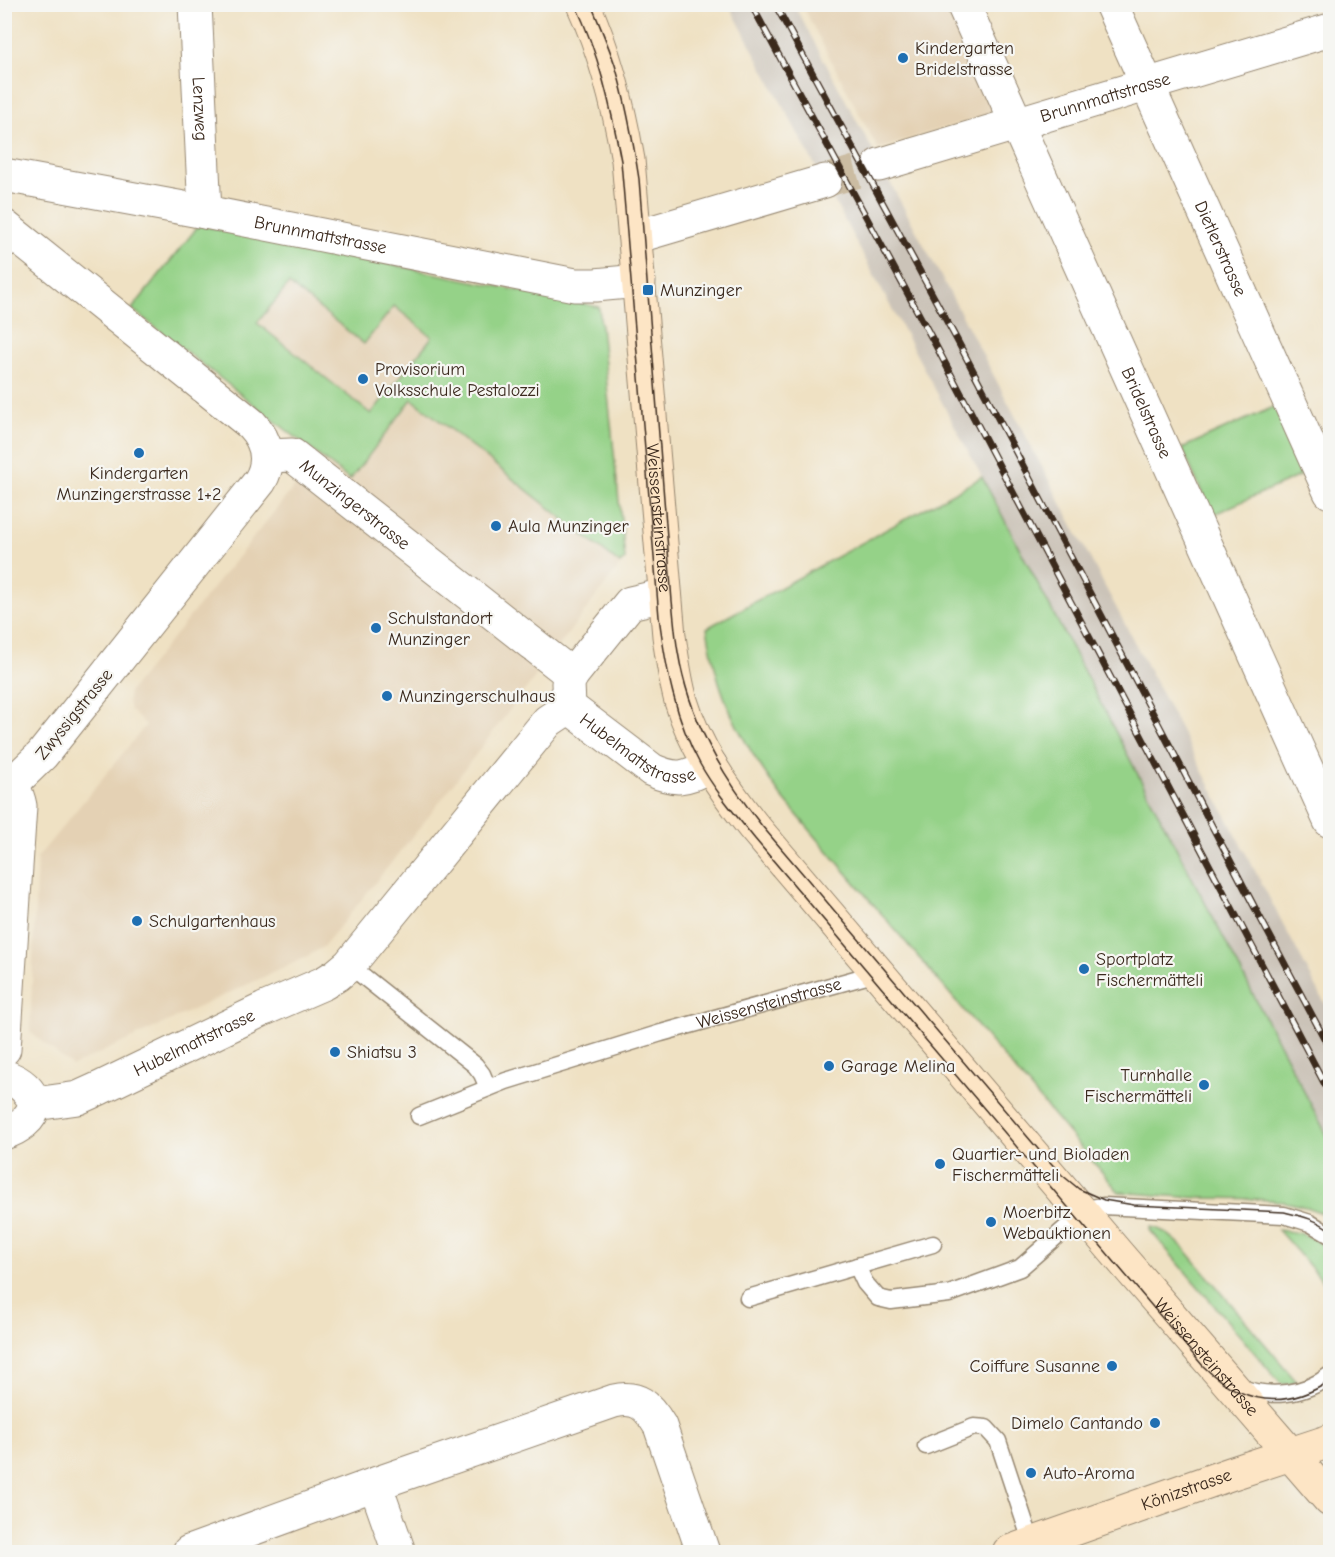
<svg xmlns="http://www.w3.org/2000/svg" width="1335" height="1557" font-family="'Comic Neue',sans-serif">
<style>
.built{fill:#e4d1b4}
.industrial{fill:#cbc3b8}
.green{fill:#95d288;stroke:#687e53;stroke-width:1.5;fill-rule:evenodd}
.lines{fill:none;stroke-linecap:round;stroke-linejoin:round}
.street-tunnel{stroke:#cbbca2;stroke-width:33;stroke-dasharray:33 16;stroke-linecap:butt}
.lane-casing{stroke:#958670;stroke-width:19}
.street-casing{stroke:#958670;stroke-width:35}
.secondary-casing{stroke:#958670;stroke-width:35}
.lane{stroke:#fff;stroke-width:16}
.street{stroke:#fff;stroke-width:33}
.secondary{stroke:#fde5c5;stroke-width:33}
.tram{stroke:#3b2a1e;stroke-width:1.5}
.rail-casing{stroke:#3b2a1e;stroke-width:7}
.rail{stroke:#f6f6f2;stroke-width:4.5;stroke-dasharray:14;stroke-linecap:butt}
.poi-dot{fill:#1f6fb2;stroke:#f6f6f2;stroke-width:2}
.labels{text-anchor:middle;stroke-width:4.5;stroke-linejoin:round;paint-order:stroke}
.poi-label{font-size:18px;fill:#3b2a1e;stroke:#f6f6f2;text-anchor:start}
.street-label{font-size:18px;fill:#3b2a1e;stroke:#f6f6f2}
</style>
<rect width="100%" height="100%" fill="#f6f6f2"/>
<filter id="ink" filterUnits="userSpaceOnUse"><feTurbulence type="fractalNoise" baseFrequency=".0167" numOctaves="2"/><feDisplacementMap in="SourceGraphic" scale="12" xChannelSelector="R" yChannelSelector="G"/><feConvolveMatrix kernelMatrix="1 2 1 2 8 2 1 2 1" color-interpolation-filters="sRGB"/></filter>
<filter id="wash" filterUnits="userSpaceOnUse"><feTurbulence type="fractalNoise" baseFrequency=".008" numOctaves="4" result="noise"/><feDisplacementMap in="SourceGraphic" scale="24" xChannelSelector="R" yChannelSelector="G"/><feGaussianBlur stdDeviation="1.35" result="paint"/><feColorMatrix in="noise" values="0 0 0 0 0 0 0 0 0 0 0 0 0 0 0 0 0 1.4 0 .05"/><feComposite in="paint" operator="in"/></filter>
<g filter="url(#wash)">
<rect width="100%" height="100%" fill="#efe1c3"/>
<g class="built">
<polygon points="802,5 952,5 999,111 878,149"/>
<polygon points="199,225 599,307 625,559 425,821 323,947 300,960 72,1066 30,1032 37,858 146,725 130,710 128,699 129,692 319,456 132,309"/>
</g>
<polygon class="industrial" points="729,5 794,5 965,321 1330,1013 1330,1141 982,477"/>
<g class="green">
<path d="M 199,225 L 599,307 L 625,559 L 620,564 L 412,399 L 350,480 L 132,309 ZM 289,284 L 364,344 L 394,306 L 432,337 L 371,414 L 257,323 Z"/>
<polygon points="1276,406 1306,473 1212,515 1182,448"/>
<path d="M 982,477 L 1330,1141 L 1330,1217 C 1290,1196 1247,1199 1203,1198 C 1175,1197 1147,1194 1119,1192 L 781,796 C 756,761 732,724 719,682 C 714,665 710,646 707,628 Z"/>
<path d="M 1151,1227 C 1164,1229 1174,1239 1184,1248 L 1297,1382 L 1289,1384 L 1281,1384 L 1150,1230 Z"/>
<path d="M 1278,1230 C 1301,1232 1314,1236 1330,1252 L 1330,1289 Z"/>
</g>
</g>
<g filter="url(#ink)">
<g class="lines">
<polyline class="street-tunnel" points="825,181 879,165"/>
<g class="lane-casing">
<g id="lane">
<polyline points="349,965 475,1065 482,1074 488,1088"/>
<path id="s1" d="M 419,1116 L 506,1081 L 661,1033 L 877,973"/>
<polyline points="857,1266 865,1283 878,1298 891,1301 949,1294 1020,1268 1083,1213 1091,1208 1103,1206 1284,1215 1310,1223 1330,1235"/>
<polyline points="748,1298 933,1244"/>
<path d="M 1239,1387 C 1269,1399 1305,1395 1330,1375"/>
<polyline points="926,1446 974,1427 986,1428 998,1441 1032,1544"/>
</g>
</g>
<g class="street-casing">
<g id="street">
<path id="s2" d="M 195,4 L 205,212"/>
<path id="s3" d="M 963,4 L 1330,821"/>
<path id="s4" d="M 1111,4 L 1330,492"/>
<path id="s5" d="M 879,165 L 1330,30"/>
<path id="s6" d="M 4,175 L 205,212 L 575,285 L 595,285 L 639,281"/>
<path d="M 4,226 L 251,424 C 267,441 272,461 260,481 L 42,755 L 11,785"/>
<polyline points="635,237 825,181"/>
<path id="s7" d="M 267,456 L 292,455 L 572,675"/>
<path id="s8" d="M 665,595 L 630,603 L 572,675 L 568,683 L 569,707 L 652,770 C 679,782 686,777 711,766"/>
<path d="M 4,779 C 14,786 18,795 20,806 L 4,1049"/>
<path d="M 4,1076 C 19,1081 30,1089 35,1104 C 32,1119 18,1129 4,1133"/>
<path id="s9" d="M 35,1104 L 78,1098 L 100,1088 L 264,1009 L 324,983 L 337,975 L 349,965 L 548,721 L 569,707"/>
<polyline points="375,1484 399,1552"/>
<path d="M 189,1552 L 375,1484 L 614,1401 C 638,1395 648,1406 660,1426 L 703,1552"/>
</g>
</g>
<g class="secondary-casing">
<g id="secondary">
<path id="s10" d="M 583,4 C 606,54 619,107 628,160 L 669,636 C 672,658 675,679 681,701 C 695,747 723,788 753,826 L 1119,1256 L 1330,1500"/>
<path id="s11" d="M 1009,1552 L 1230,1474 L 1330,1441"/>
</g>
</g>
<use href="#lane" class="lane"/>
<use href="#street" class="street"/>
<use href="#secondary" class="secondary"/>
<g class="tram">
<path d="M 575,4 C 599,54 611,107 621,161 L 659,617 C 666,668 675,719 700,764 C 715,791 736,815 755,839 L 1203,1366 C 1242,1404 1284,1411 1330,1381"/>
<path d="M 591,4 C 599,24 608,44 615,65 C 626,102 633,140 639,179 L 672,601 C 674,618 675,635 678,652 C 689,719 721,774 762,826 L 1038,1149 L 1062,1175 L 1079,1189 L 1104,1200 L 1134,1205 L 1284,1212 C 1301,1216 1316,1219 1330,1230"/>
</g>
<g class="rail-casing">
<g id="rail">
<polyline points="751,4 935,344 1330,1094"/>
<polyline points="775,4 957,340 1255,908 1330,1049"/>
</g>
</g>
<use href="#rail" class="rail"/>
</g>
</g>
<g class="poi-dot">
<circle cx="903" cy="58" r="6"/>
<rect x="642" y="284" width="12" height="12" rx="3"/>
<circle cx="363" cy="379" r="6"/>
<circle cx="139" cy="453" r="6"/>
<circle cx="496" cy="526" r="6"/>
<circle cx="376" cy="628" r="6"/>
<circle cx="387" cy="696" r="6"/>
<circle cx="137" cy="921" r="6"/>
<circle cx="1084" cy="969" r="6"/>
<circle cx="335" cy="1052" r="6"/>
<circle cx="829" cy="1066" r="6"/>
<circle cx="1204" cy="1085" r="6"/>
<circle cx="940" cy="1164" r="6"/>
<circle cx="991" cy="1222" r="6"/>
<circle cx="1112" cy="1366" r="6"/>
<circle cx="1155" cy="1423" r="6"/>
<circle cx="1031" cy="1473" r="6"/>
</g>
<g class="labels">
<g class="poi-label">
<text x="915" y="54">Kindergarten<tspan x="915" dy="21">Bridelstrasse</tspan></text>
<text x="660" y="296">Munzinger</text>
<text x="375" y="375">Provisorium<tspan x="375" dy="21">Volksschule Pestalozzi</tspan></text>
<text x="139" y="479" text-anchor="middle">Kindergarten<tspan x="139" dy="21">Munzingerstrasse 1+2</tspan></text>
<text x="508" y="532">Aula Munzinger</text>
<text x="388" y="624">Schulstandort<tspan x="388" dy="21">Munzinger</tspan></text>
<text x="399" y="702">Munzingerschulhaus</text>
<text x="149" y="927">Schulgartenhaus</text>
<text x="1096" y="965">Sportplatz<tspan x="1096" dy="21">Fischermätteli</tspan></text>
<text x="347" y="1058">Shiatsu 3</text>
<text x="841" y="1072">Garage Melina</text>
<text x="1192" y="1081" text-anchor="end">Turnhalle<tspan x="1192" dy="21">Fischermätteli</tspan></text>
<text x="952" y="1160">Quartier- und Bioladen<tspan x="952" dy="21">Fischermätteli</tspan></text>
<text x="1003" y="1218">Moerbitz<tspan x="1003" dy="21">Webauktionen</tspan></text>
<text x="1100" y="1372" text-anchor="end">Coiffure Susanne</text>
<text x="1143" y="1429" text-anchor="end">Dimelo Cantando</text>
<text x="1043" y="1479">Auto-Aroma</text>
</g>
<g class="street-label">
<text dy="6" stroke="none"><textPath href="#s5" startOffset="236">Brunnmattstrasse</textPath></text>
<text dy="6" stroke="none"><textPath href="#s2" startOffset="105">Lenzweg</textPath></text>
<text dy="6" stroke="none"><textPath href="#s6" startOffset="322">Brunnmattstrasse</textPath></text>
<text dy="6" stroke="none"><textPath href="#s4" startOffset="268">Dietlerstrasse</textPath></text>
<text dy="6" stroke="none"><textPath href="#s3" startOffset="448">Bridelstrasse</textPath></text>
<text dy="6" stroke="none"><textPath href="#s7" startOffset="105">Munzingerstrasse</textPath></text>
<text dy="6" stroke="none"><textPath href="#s10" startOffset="522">Weissensteinstrasse</textPath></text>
<text transform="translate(74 714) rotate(-51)" y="6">Zwyssigstrasse</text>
<text dy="6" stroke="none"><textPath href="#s8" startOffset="244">Hubelmattstrasse</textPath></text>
<text dy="6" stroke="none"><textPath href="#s1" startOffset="368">Weissensteinstrasse</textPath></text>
<text dy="6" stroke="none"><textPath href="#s9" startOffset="172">Hubelmattstrasse</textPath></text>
<text dy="6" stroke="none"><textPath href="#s10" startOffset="1550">Weissensteinstrasse</textPath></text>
<text dy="6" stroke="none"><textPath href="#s11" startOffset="188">Könizstrasse</textPath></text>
</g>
</g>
<rect width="1335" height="1557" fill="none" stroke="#f6f6f2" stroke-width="24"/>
</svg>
